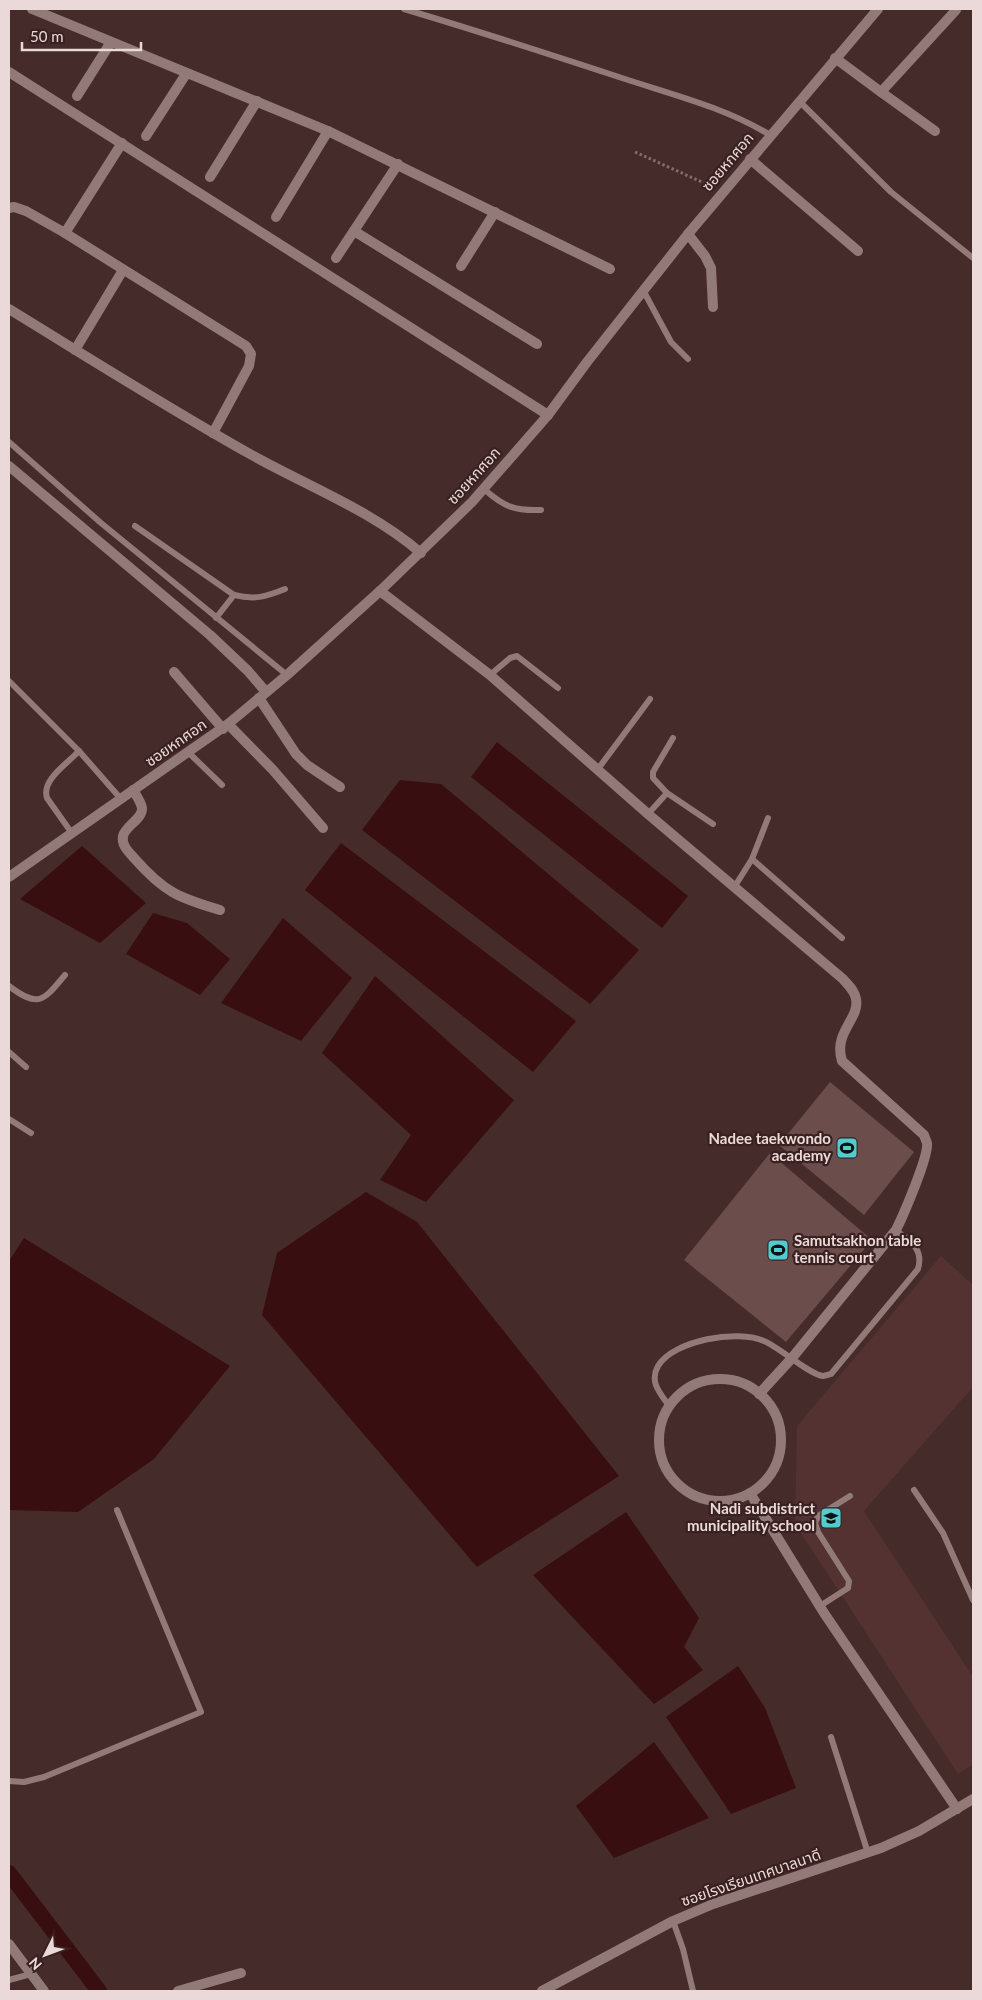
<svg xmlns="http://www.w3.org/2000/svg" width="982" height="2000" font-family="Lato,'Noto Sans Thai',sans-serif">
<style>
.built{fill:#533231}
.green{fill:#6b4d4c}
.water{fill:#380e10}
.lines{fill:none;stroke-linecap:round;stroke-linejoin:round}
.canal{stroke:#380e10;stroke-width:16}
.path{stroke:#836d6c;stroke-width:3;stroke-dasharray:2.5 2.5;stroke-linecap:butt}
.service{stroke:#927a79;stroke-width:6}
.minor{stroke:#927a79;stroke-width:10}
.tertiary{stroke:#927a79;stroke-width:10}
.labels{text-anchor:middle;stroke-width:4.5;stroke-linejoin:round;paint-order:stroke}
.street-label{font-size:15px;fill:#ead9d8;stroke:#3a2121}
.poi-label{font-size:15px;font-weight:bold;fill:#ead9d8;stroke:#3a2121;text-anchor:end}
</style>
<rect width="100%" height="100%" fill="#452b2a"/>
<polygon class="built" points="941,1256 973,1285 973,1387 864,1511 973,1677 973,1764 958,1774 795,1524 797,1426"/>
<g class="green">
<polygon points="830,1082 914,1152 864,1215 779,1145"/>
<polygon points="770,1153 872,1240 786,1342 684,1260"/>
</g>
<g class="water">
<polygon points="497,742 688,896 662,928 471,777"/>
<polygon points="400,780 441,784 639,950 590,1004 362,830"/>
<polygon points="341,843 576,1021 533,1072 305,890"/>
<polygon points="82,846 146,903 100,943 20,899"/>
<polygon points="153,913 187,923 230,959 200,995 126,954"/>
<polygon points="283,918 352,978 301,1041 221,1003"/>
<polygon points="375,976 514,1100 426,1202 380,1180 411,1135 322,1053"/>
<polygon points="366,1192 417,1222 619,1476 477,1567 262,1315 277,1253"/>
<polygon points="24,1238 230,1366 154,1459 78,1512 9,1510 9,1261"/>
<polygon points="626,1512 699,1618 684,1647 703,1670 654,1704 533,1575"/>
<polygon points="738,1666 765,1708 796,1788 731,1814 666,1717"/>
<polygon points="654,1742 709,1818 614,1858 576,1806"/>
</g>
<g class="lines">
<polyline class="canal" points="9,1873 99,1991"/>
<polyline class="path" points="635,152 713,187"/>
<g class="service">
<path d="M 404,9 C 478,31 552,55 625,79 C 674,95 726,108 770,135"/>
<polyline points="799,101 891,192 973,258"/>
<polyline points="643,290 671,342 688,359"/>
<polyline points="9,442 101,523 287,675"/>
<path d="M 484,489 C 504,507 515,511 541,510"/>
<path d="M 135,526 L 234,595 C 255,600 265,597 285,589"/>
<polyline points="216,618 234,595"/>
<polyline points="490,675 510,658 517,656 558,688"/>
<polyline points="9,681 79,751 121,799"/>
<polyline points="673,738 653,772 653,778 667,793 713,824"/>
<polyline points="189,753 222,785"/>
<polyline points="598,769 650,699"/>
<polyline points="648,814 667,793"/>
<polyline points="768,818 752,859 842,938"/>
<path d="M 71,832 L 47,798 C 41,780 68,763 79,751"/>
<polyline points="735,886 752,859"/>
<path d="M 9,986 C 39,1009 44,1000 65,975"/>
<polyline points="9,1052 26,1067"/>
<polyline points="9,1119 31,1133"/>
<path d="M 669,1406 C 660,1393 649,1382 658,1366 C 674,1340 738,1329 764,1341 C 779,1347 810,1375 823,1376 C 824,1376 830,1374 831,1374 L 918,1269 C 924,1248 910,1242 896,1230"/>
<polyline points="914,1490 943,1533 973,1600"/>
<polyline points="820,1606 848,1588 849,1581 818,1532 815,1523 818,1516 850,1496"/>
<polyline points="831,1737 868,1853"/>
<polyline points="9,1781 24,1782 44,1777 201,1712 117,1510"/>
<polyline points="673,1921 683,1949 693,1991"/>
<polyline points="9,1980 31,1974"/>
</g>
<g class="minor">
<polyline points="32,9 328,131 610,269"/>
<polyline points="835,58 881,92 956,10"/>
<polyline points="9,72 548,415"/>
<polyline points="881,92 935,131"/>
<polyline points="77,96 111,42"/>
<polyline points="146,136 186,74"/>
<polyline points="750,159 858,251"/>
<polyline points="210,177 257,101"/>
<polyline points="9,208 14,207 26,211 65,233 246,346 251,354 249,366 213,433"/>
<polyline points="276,217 328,131"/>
<polyline points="354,231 537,344"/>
<polyline points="65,233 122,143"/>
<polyline points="688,234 705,256 711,268 713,307"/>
<polyline points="336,258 398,164"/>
<polyline points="461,266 495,212"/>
<path d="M 9,309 C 89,358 168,408 250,454 C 307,486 371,510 421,553"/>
<polyline points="75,350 123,270"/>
<polyline points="9,466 210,635 248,671 266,692"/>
<path d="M 380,591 L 490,675 L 648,814 L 843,979 C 848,985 855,991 856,999 C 860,1019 833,1032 842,1061 L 924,1135 C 925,1138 926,1140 927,1143 C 929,1156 903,1216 896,1230 L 792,1358 L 759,1394"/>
<polyline points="174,672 223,729"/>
<polyline points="259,698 296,754 307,765 340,787"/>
<polyline points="228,724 273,770 323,828"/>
<path d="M 133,790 C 136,795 141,802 142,808 C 143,819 125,826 123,836 C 121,846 130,853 135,859 C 164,892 179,898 220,910"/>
<polyline points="9,877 228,724 287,675 380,591 472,502 548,415 587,362 688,234 878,9"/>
<circle cx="720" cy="1440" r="61"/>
<polyline points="750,1493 824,1613 957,1809"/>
<polyline points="178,1991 241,1973"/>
<polyline points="542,1991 673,1921 713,1904 881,1848 919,1831 973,1799"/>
</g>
<polyline class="tertiary" points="9,1944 44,1991"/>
</g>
<defs>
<g id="stadium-square" transform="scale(1.125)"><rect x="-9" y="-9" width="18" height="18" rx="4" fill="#52cdcf" stroke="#3a2121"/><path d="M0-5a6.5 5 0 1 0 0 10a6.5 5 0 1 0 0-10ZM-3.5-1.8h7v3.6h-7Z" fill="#111"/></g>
<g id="school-square" transform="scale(1.125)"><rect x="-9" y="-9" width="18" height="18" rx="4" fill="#52cdcf" stroke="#3a2121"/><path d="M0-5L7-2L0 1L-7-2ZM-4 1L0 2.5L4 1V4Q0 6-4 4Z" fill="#111"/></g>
</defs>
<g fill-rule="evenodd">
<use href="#stadium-square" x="847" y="1148"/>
<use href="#stadium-square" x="778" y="1250"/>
<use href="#school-square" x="831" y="1518"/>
</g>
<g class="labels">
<g class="street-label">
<text transform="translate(728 162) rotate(-50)" y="5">ซอยหกศอก</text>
<text transform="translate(474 476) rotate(-48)" y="5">ซอยหกศอก</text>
<text transform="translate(176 743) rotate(-35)" y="5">ซอยหกศอก</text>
<text transform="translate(751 1878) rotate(-19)" y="5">ซอยโรงเรียนเทศบาลนาดี</text>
</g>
<g class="poi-label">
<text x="831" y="1144">Nadee taekwondo<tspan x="831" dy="17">academy</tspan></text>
<text x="794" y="1246" text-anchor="start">Samutsakhon table<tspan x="794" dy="17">tennis court</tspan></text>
<text x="815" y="1514">Nadi subdistrict<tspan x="815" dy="17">municipality school</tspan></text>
</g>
</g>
<rect width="982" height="2000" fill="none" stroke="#ead9d8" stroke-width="20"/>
<g transform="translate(45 1955) rotate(228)" stroke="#3a2121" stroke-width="4" paint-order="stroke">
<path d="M0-4L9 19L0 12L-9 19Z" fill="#ead9d8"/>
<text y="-8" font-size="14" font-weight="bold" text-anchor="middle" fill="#ead9d8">N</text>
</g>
<path d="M22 42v8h119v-8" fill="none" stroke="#ead9d8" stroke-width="2.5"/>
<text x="30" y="42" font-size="15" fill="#ead9d8" stroke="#3a2121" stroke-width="4" paint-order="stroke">50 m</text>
</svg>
